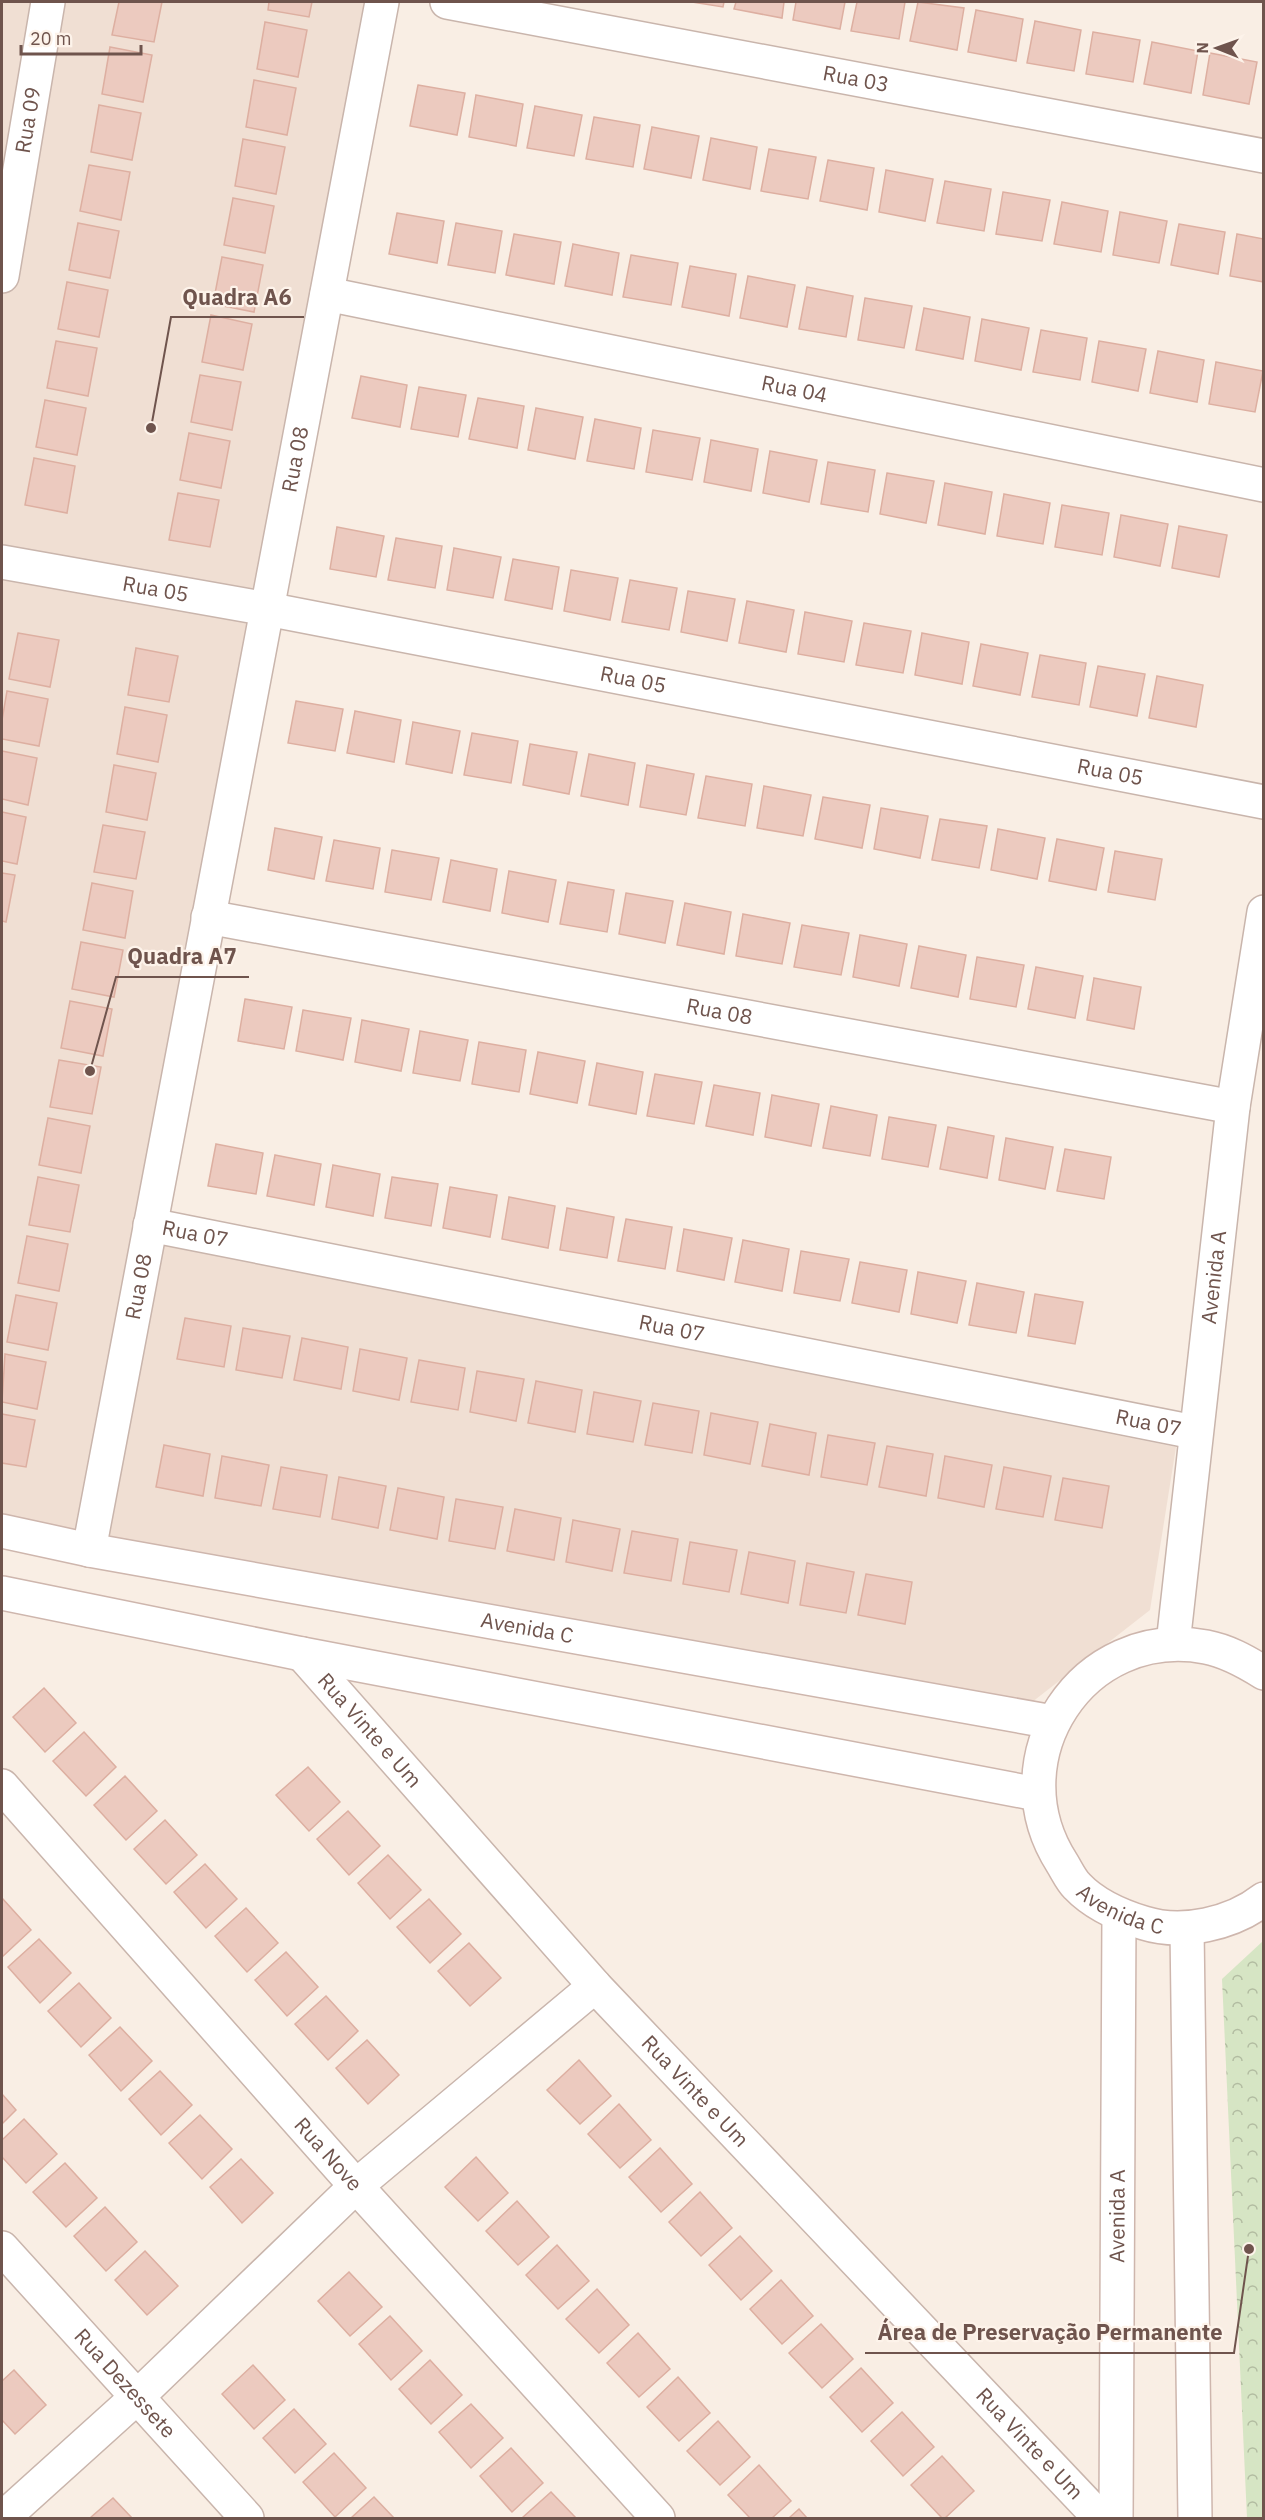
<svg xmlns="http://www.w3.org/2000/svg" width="1265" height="2520" font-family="'IBM Plex Sans',sans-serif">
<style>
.residential{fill:#f0dfd3}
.forest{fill:url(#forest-crowns)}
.building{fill:#eccabf;stroke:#ddafa1;stroke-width:1.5}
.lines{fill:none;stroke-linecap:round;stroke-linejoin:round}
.street-casing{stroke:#c9b5ac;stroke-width:36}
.secondary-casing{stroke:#ceb6ad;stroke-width:36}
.street{stroke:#fff;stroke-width:33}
.secondary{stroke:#fff;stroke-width:33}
.labels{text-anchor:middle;stroke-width:4.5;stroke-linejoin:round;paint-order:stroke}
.street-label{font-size:21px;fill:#6f544d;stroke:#fdf3ea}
.leader{fill:none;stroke:#6f544d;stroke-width:2}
.callout-dot{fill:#6f544d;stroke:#fdf3ea;stroke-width:2}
.callout-label{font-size:22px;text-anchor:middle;font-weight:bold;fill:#6f544d;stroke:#fdf3ea;stroke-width:4.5;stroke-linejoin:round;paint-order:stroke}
</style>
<defs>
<pattern id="forest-crowns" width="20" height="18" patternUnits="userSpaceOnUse" patternTransform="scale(1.5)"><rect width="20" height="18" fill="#d6e5c4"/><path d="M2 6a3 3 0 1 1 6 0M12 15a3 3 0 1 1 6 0" fill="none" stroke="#b2bca1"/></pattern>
</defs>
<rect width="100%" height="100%" fill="#f9eee4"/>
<g class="residential">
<polygon points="2,2 382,2 89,1550 2,1531"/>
<polygon points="160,1244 1176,1447 1150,1610 1027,1706 99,1538"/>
</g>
<polygon class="forest" points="1263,1941 1264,2518 1247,2518 1222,1979"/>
<g class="building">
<polygon points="119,2 162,2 154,42 112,35"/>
<polygon points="269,2 312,2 309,17 268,10"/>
<polygon points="692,2 724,2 723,7"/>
<polygon points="736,2 784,2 782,18 734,9"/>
<polygon points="796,2 845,2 840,29 793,20"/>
<polygon points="857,2 905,2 899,39 851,31"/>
<polygon points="918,2 964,8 957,50 910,41"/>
<polygon points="976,10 1023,19 1016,61 968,52"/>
<polygon points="1035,21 1081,30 1074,71 1027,63"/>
<polygon points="265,22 307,30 298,77 257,69"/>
<polygon points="1093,32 1140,40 1133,82 1086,74"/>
<polygon points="1152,42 1198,51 1191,93 1144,84"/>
<polygon points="110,47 152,55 143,102 102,94"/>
<polygon points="1210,53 1257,62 1249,104 1203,95"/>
<polygon points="254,80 296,88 287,135 246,127"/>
<polygon points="418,85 465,93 457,135 410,126"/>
<polygon points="476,95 523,104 516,146 469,137"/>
<polygon points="99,105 141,113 132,160 91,152"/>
<polygon points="535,106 582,115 574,156 527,148"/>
<polygon points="594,117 640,125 633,167 586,159"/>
<polygon points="652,127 699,136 691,178 644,169"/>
<polygon points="711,138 757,147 750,189 703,180"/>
<polygon points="243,139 285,147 276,194 235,186"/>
<polygon points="769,149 816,157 808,199 761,191"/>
<polygon points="828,160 874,168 867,210 820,201"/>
<polygon points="89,165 130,172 121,220 80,211"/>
<polygon points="886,170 933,179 925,221 879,212"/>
<polygon points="945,181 991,189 984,231 937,223"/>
<polygon points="1003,192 1050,200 1042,241 996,234"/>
<polygon points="233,198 274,206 265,253 224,245"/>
<polygon points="1062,202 1108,211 1101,252 1054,244"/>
<polygon points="1120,212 1167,221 1159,263 1113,255"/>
<polygon points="397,213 444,221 437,263 389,254"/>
<polygon points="78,223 119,231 110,278 69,270"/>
<polygon points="456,223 502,231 495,273 448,265"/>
<polygon points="1179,224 1225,232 1218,274 1171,265"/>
<polygon points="514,234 561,242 554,284 506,275"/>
<polygon points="1237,234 1264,239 1264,282 1230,276"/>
<polygon points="573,244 619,253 612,295 565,286"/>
<polygon points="631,255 678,263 671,305 623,297"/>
<polygon points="222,257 263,265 254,312 213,304"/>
<polygon points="690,266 736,274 729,316 682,307"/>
<polygon points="748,276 795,285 787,327 740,318"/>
<polygon points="67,282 108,290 99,337 58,329"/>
<polygon points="807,287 853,296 846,337 799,329"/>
<polygon points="865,298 912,306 904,348 858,340"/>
<polygon points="924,308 970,317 963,359 916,350"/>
<polygon points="211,315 252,324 243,370 202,362"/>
<polygon points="982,319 1029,328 1021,370 975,361"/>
<polygon points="1041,330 1087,338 1080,380 1033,372"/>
<polygon points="56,341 97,348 88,396 47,388"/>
<polygon points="1099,341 1146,349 1138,391 1092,382"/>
<polygon points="1158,351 1204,360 1197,402 1150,393"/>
<polygon points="1216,362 1263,371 1255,412 1209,404"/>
<polygon points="200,375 241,382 232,430 191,422"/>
<polygon points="361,376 407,385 400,427 352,418"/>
<polygon points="419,387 466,395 458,437 411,429"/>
<polygon points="478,398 524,406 517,448 469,439"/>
<polygon points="45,400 86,408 77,455 36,447"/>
<polygon points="536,408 583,417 575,459 528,450"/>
<polygon points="595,419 641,428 634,469 587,461"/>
<polygon points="653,430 700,438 692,480 646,472"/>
<polygon points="189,433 230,441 221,488 180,480"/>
<polygon points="711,440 758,449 751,491 704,482"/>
<polygon points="770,451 817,460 809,502 763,493"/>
<polygon points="34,458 75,466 67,513 25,505"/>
<polygon points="828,462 875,470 868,512 821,504"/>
<polygon points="887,473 934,481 926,523 880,514"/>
<polygon points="945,483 992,492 985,534 938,525"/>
<polygon points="178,493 219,500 210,547 169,540"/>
<polygon points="1004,494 1050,503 1043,544 997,536"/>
<polygon points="1062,505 1109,513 1102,555 1055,547"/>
<polygon points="1121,515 1168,524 1160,566 1114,557"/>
<polygon points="1179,526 1227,535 1219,577 1172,568"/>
<polygon points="337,527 384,536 376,577 330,569"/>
<polygon points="396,538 442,546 435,588 388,580"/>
<polygon points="454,548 501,557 493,598 447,590"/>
<polygon points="513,559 559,567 552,609 505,600"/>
<polygon points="571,570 618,578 610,620 564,611"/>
<polygon points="630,580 677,588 669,630 622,622"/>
<polygon points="688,591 735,599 727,641 681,632"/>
<polygon points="747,601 794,610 786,652 739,643"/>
<polygon points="805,612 852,621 844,662 798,654"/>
<polygon points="864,623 911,631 903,673 856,665"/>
<polygon points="18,633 59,640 50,687 9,679"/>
<polygon points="922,633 969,642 962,684 915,675"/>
<polygon points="981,644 1028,653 1020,695 973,686"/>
<polygon points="136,648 178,656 169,702 128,695"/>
<polygon points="1040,655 1086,663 1079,705 1032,697"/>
<polygon points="1098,666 1145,674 1137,716 1090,707"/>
<polygon points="1157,676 1203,685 1196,727 1149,718"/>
<polygon points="7,691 48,699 39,746 2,739 2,720"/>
<polygon points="296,701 343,709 335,751 288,743"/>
<polygon points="125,707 167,715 158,762 117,754"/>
<polygon points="355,711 401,720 394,762 347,753"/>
<polygon points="413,722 460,731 452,773 406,764"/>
<polygon points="472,733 518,741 511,783 464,775"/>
<polygon points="530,744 577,752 569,794 523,785"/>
<polygon points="2,751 37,758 28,805 2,799"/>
<polygon points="589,754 635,763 628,805 581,796"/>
<polygon points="114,765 156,773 147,820 106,812"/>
<polygon points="647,765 694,774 686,815 640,807"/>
<polygon points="706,776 752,784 745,826 698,818"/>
<polygon points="764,786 811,795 803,836 757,828"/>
<polygon points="823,797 870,805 862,848 815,839"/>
<polygon points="881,808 928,816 920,858 874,849"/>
<polygon points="2,812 26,817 17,864 2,861"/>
<polygon points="940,819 987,826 979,868 932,860"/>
<polygon points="103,825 145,832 136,879 94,872"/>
<polygon points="275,828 322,837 314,879 268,870"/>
<polygon points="998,829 1045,838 1037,879 991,870"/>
<polygon points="1057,839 1104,848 1096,890 1049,881"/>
<polygon points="334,840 380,848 373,889 326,881"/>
<polygon points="392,850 439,858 431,900 385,892"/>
<polygon points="1115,851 1162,859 1155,900 1108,892"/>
<polygon points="451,860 497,869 490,911 443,902"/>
<polygon points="509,871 556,880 548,922 502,913"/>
<polygon points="2,873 15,875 6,922 2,921"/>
<polygon points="568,882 614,890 607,932 560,924"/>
<polygon points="92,883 133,891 125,938 83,930"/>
<polygon points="626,893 673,901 665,943 619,934"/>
<polygon points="685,903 731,912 724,954 677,945"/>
<polygon points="743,914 790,923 782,964 736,956"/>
<polygon points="802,925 849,933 841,975 794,967"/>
<polygon points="860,935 907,944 899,986 853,977"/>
<polygon points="81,942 123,950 114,997 72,989"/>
<polygon points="919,946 966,955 958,997 911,988"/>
<polygon points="977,957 1024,965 1016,1007 970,999"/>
<polygon points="1036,967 1083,976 1075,1018 1028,1009"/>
<polygon points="1094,978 1141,987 1134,1029 1087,1020"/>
<polygon points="245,999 292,1007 284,1049 238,1041"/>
<polygon points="70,1001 112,1009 103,1056 61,1048"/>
<polygon points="303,1010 351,1018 343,1060 296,1051"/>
<polygon points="362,1020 409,1029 401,1071 355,1062"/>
<polygon points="420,1031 468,1040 460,1081 413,1073"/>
<polygon points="479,1042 526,1050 519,1092 472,1084"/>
<polygon points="538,1052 585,1061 577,1103 530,1094"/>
<polygon points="59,1060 101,1067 92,1114 50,1107"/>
<polygon points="597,1063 643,1072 636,1114 589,1105"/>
<polygon points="655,1074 702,1082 694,1124 647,1116"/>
<polygon points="714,1085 760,1093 753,1135 706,1126"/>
<polygon points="772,1095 819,1104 811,1146 765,1137"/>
<polygon points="831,1106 877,1115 870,1156 823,1148"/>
<polygon points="889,1117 936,1125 928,1167 882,1159"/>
<polygon points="48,1118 90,1126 81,1173 39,1165"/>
<polygon points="948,1127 994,1136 987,1178 940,1169"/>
<polygon points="1006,1138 1053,1147 1045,1189 999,1180"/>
<polygon points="216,1144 263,1153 256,1194 208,1186"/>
<polygon points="1065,1149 1111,1157 1104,1199 1057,1191"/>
<polygon points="275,1155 321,1164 314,1205 267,1196"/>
<polygon points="333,1165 380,1174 373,1216 326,1207"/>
<polygon points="38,1177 79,1185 70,1232 29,1225"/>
<polygon points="392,1177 438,1184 431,1226 385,1218"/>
<polygon points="450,1187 497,1195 490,1237 443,1228"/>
<polygon points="509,1197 555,1206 548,1248 502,1239"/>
<polygon points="567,1208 614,1217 607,1258 560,1250"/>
<polygon points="626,1219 672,1227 665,1269 618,1261"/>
<polygon points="684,1229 732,1238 724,1280 677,1271"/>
<polygon points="27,1236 68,1244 59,1291 18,1283"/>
<polygon points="743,1240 789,1249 782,1291 735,1282"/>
<polygon points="801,1251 849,1259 840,1301 794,1293"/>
<polygon points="860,1262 907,1270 899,1312 852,1303"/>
<polygon points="918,1272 966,1281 957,1323 911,1314"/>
<polygon points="977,1283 1024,1292 1016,1333 969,1325"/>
<polygon points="1035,1294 1083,1302 1075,1344 1028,1336"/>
<polygon points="16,1295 57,1303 48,1350 7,1342"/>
<polygon points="185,1318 231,1326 224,1367 177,1359"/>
<polygon points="243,1328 290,1336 282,1378 236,1370"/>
<polygon points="302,1338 348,1347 341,1389 294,1380"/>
<polygon points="360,1349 407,1358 399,1400 353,1391"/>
<polygon points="5,1354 46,1362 37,1409 2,1402"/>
<polygon points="419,1360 465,1368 458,1410 411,1402"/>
<polygon points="477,1371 524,1379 516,1421 470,1412"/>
<polygon points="536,1381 582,1390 575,1432 528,1423"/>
<polygon points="594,1392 641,1401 633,1442 587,1434"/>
<polygon points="653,1403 699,1411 692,1453 645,1445"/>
<polygon points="711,1413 758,1422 750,1464 704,1455"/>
<polygon points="2,1414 35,1420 26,1467 2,1463"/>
<polygon points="770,1424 816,1433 809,1475 762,1466"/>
<polygon points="828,1435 875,1443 867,1485 821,1477"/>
<polygon points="164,1445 210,1454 203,1496 156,1487"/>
<polygon points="887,1446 933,1454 926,1496 879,1487"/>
<polygon points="222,1456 269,1465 261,1506 215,1498"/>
<polygon points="945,1456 992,1465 984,1507 938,1498"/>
<polygon points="281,1467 327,1475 320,1517 273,1509"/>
<polygon points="1004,1467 1051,1476 1043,1517 996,1509"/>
<polygon points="339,1477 386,1486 378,1528 332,1519"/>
<polygon points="1063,1478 1109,1486 1102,1528 1055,1520"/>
<polygon points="398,1488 444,1497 437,1539 390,1530"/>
<polygon points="456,1499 503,1507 495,1549 449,1541"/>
<polygon points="515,1509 561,1518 554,1560 507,1551"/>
<polygon points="573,1520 620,1529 612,1571 566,1562"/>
<polygon points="632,1531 678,1539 671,1581 624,1573"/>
<polygon points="690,1542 737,1550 729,1592 683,1584"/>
<polygon points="749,1552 795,1561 788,1603 741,1594"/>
<polygon points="807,1563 854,1572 846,1613 800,1605"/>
<polygon points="866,1574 912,1582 905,1624 858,1615"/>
<polygon points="44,1688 76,1723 45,1752 13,1717"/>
<polygon points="84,1732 116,1767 86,1796 53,1761"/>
<polygon points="308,1767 340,1802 309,1831 276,1795"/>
<polygon points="125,1776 157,1811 126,1840 94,1805"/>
<polygon points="348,1811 380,1846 349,1875 317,1839"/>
<polygon points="165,1820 197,1855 166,1884 134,1849"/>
<polygon points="388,1855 421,1890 390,1919 358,1883"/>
<polygon points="205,1864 237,1899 206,1928 174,1892"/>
<polygon points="2,1898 31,1930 2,1957"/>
<polygon points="429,1899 461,1934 430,1963 397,1927"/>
<polygon points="246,1908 278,1943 247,1972 215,1936"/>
<polygon points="39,1939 71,1973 40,2003 8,1967"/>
<polygon points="469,1943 501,1978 470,2006 438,1971"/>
<polygon points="286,1952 318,1987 287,2016 255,1980"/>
<polygon points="79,1983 111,2018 81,2047 48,2011"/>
<polygon points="326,1996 358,2031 328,2060 295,2024"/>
<polygon points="120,2027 152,2061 121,2091 89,2055"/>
<polygon points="367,2040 399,2075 368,2104 336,2068"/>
<polygon points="579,2060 611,2096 580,2124 547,2090"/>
<polygon points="160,2071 192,2105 161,2135 129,2099"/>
<polygon points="2,2094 16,2110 2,2124"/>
<polygon points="619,2104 651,2140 620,2168 588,2134"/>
<polygon points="200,2115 232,2149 202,2179 169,2143"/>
<polygon points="24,2119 57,2154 26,2183 2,2157 2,2140"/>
<polygon points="660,2148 692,2184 661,2212 629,2177"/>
<polygon points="476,2157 508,2193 478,2221 445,2187"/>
<polygon points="241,2159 273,2193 242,2223 210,2187"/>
<polygon points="65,2163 97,2198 66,2227 33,2192"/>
<polygon points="700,2192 732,2228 701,2256 669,2222"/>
<polygon points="517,2201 549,2237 518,2265 486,2231"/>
<polygon points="105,2207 137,2242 106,2271 74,2236"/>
<polygon points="740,2236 772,2271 741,2300 709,2265"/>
<polygon points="557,2245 589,2281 558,2309 526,2275"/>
<polygon points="145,2251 178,2286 147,2315 115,2280"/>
<polygon points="349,2272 382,2307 350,2336 318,2301"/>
<polygon points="781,2280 813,2316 782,2344 750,2309"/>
<polygon points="597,2289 629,2325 599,2353 566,2319"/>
<polygon points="390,2316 422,2351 391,2380 359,2344"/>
<polygon points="821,2324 853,2359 822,2388 789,2353"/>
<polygon points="638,2333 670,2369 639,2397 607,2363"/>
<polygon points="430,2360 462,2395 431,2424 399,2389"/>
<polygon points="253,2365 285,2400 254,2429 222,2394"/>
<polygon points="861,2368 893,2403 862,2432 830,2397"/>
<polygon points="14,2370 46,2405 15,2434 2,2420 2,2381"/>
<polygon points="678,2377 710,2413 679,2441 647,2407"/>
<polygon points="471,2404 503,2438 471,2468 439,2432"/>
<polygon points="294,2409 326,2444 295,2473 263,2438"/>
<polygon points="902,2412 934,2447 903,2476 871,2441"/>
<polygon points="718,2421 750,2457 720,2485 687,2451"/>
<polygon points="511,2448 543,2483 512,2512 480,2476"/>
<polygon points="334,2453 366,2488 335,2517 303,2482"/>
<polygon points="942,2456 974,2491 945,2518 942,2518 911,2485"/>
<polygon points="759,2465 791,2501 772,2518 750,2518 728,2495"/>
<polygon points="551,2492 576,2518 522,2518"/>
<polygon points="374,2497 394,2518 351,2518"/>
<polygon points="113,2498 132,2518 90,2518"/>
<polygon points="799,2509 807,2518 789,2518"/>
</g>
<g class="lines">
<g class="street-casing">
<g id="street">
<path id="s1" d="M 447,2 L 1264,156"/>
<path id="s2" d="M 2,276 L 48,2"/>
<path id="s3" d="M 327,294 L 1264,485"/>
<path id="s4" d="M 2,562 L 267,609 L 1264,802"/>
<path id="s5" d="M 208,917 L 1233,1107"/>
<path id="s6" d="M 150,1225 L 1194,1432"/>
<path id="s7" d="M 89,1550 L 382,2"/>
<path id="s8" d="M 1173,1644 L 1233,1107 L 1264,912"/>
<path id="s9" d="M 302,1654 L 595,1986 L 1100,2518"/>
<path id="s10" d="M 2,1786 L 356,2186 L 658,2518"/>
<path id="s11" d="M 2,2248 L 247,2518"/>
<polyline points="3,2518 136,2398 356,2186 595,1986"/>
</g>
</g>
<g class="secondary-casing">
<g id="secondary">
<path id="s12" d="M 2,1531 L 89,1550 L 1053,1722"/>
<polyline points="2,1593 302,1654 1037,1794"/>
<path id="s13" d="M 1264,1673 C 1245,1661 1227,1651 1206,1647 C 1082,1624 995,1759 1062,1863 C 1067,1871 1071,1880 1077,1886 C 1094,1904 1121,1916 1144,1923 C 1182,1935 1232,1924 1264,1899"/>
<polyline points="1187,1929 1195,2518"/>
<path id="s14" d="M 1116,2518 L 1119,1915"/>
</g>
</g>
<use href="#street" class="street"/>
<use href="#secondary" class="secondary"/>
</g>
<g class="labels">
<g class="street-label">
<text dy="7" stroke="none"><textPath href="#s1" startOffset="416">Rua 03</textPath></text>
<text dy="7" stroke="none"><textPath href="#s2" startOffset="158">Rua 09</textPath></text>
<text dy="7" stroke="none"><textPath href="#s3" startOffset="477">Rua 04</textPath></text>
<text dy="7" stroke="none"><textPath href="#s7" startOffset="1110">Rua 08</textPath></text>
<text dy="7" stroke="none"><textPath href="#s4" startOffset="156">Rua 05</textPath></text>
<text dy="7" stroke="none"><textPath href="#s4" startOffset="642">Rua 05</textPath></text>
<text dy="7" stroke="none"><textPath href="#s4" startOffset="1128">Rua 05</textPath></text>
<text dy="7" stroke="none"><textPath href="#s5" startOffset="520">Rua 08</textPath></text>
<text dy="7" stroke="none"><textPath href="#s6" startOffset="46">Rua 07</textPath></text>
<text dy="7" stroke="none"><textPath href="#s8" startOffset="369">Avenida A</textPath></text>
<text dy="7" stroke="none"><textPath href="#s7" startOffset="268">Rua 08</textPath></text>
<text dy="7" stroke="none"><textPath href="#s6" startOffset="532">Rua 07</textPath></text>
<text dy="7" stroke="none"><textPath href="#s6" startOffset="1018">Rua 07</textPath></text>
<text dy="7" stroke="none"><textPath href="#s12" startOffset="534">Avenida C</textPath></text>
<text dy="7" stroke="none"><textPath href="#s9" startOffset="102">Rua Vinte e Um</textPath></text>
<text dy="7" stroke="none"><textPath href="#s13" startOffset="472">Avenida C</textPath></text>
<text dy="7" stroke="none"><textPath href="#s9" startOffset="588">Rua Vinte e Um</textPath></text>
<text dy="7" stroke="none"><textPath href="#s10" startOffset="492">Rua Nove</textPath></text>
<text dy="7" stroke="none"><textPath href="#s14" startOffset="302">Avenida A</textPath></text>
<text dy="7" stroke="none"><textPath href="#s11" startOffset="183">Rua Dezessete</textPath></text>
<text dy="7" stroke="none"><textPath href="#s9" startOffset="1074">Rua Vinte e Um</textPath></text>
</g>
</g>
<path class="leader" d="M151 428L171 317H304M90 1071L116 977H249M1249 2249L1234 2353H865"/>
<g class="callout-dot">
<circle cx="151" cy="428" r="6"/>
<circle cx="90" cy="1071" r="6"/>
<circle cx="1249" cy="2249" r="6"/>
</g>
<g class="callout-label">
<text x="237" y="305">Quadra A6</text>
<text x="182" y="964">Quadra A7</text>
<text x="1050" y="2340">Área de Preservação Permanente</text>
</g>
<rect width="1265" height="2520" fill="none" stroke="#6f544d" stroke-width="6"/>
<g transform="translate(1217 48) rotate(271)" stroke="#fdf3ea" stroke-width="4.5" paint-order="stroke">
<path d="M0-4.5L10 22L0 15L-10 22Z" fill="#6f544d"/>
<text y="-9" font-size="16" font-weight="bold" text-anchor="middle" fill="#6f544d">N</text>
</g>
<path d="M21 45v9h120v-9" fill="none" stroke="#6f544d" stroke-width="3"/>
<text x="30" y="45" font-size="18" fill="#6f544d" stroke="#fdf3ea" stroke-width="4.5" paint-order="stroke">20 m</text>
</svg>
